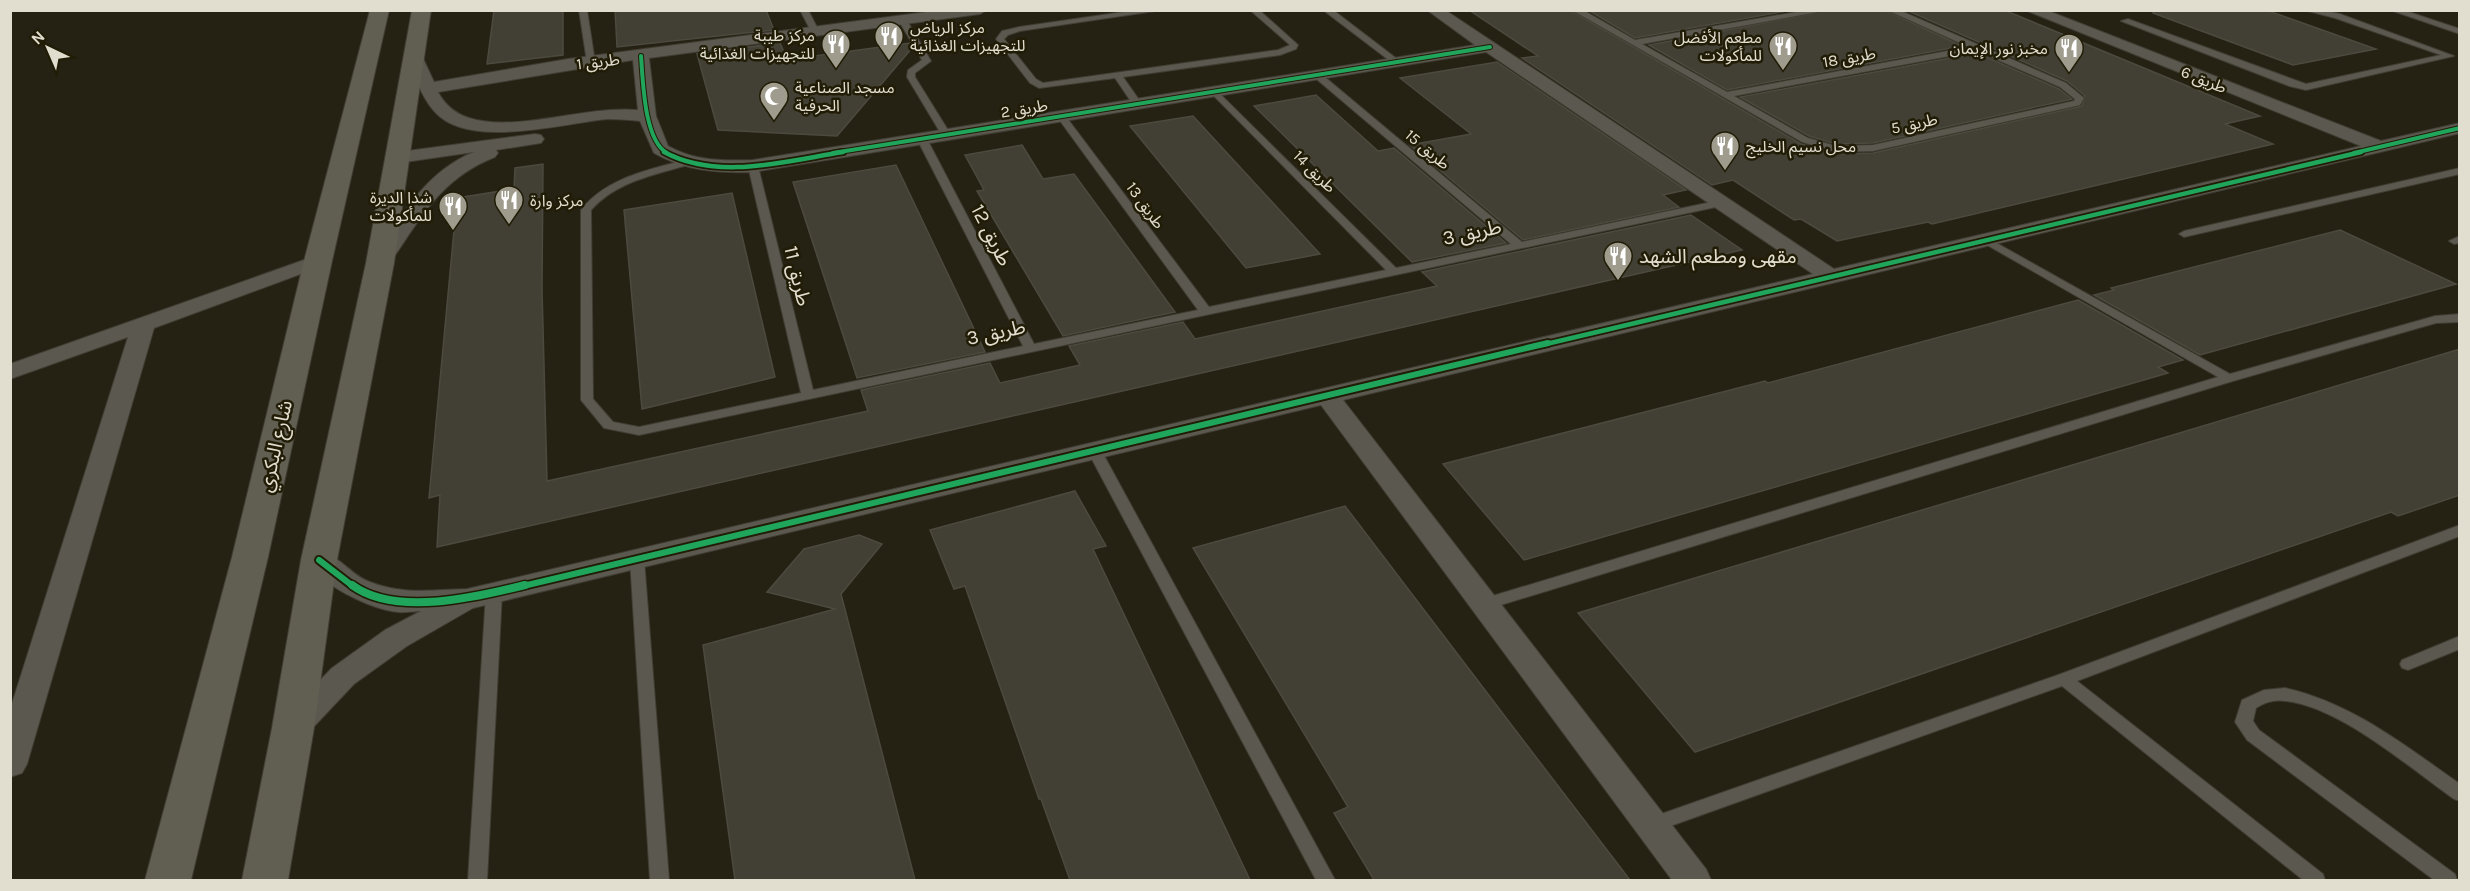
<svg xmlns="http://www.w3.org/2000/svg" width="2470" height="891" font-family="Karla,'Noto Sans Arabic',sans-serif">
<style>
.building{fill:#424034;stroke:#4c4a3f;stroke-width:1.5}
.lines{fill:none;stroke-linecap:round;stroke-linejoin:round}
.lane-casing{stroke:#403d33;stroke-width:2}
.street-casing{stroke:#403d33;stroke-width:2}
.secondary-casing{stroke:#403d33;stroke-width:2}
.lane{fill:#5b594f;fill-rule:evenodd}
.street{fill:#5b594f;fill-rule:evenodd}
.secondary{fill:#615e52;fill-rule:evenodd}
.cycleway-far3-casing{stroke:#211c05;stroke-width:6}
.cycleway-far2-casing{stroke:#211c05;stroke-width:8}
.cycleway-far1-casing{stroke:#211c05;stroke-width:10}
.cycleway-casing{stroke:#211c05;stroke-width:11}
.cycleway-far3{stroke:#20a55d;stroke-width:4}
.cycleway-far2{stroke:#20a55d;stroke-width:4.5}
.cycleway-far1{stroke:#20a55d;stroke-width:6}
.cycleway{stroke:#20a55d;stroke-width:8}
.labels{text-anchor:middle;stroke-width:5;stroke-linejoin:round;paint-order:stroke}
.far-poi-label{font-size:16px;fill:#e1ded0;stroke:#211c05;text-anchor:start}
.far-street-label{font-size:16px;fill:#e1ded0;stroke:#211c05}
.street-label{font-size:20px;fill:#e1ded0;stroke:#211c05}
.poi-label{font-size:20px;fill:#e1ded0;stroke:#211c05;text-anchor:start}
</style>
<rect width="100%" height="100%" fill="#252214"/>
<g class="building">
<polygon points="494,10 563,10 563,55 487,64"/>
<polygon points="615,10 766,10 774,30 617,47"/>
<polygon points="1469,10 1570,10 1801,144 1836,154 1873,153 2082,106 2085,96 2067,81 1906,10 2004,10 2260,116 2225,124 2273,144 1932,224 1928,222 1837,241 1801,219 1794,220 1733,180 1712,185 1522,58 1538,56"/>
<polygon points="1588,10 1792,10 1635,38"/>
<polygon points="1831,10 1885,10 1962,46 1727,90 1649,45"/>
<polygon points="2154,10 2266,10 2376,49 2293,65 2153,13"/>
<polygon points="780,43 785,54 790,53 792,59 910,43 912,48 837,136 718,130 697,54"/>
<polygon points="1977,53 2059,89 2072,99 1873,143 1836,144 1809,136 1740,97"/>
<polygon points="1497,62 1686,190 1663,195 1679,207 1523,240 1410,145 1471,134 1400,78"/>
<polygon points="1316,95 1378,151 1394,148 1506,243 1412,262 1254,106"/>
<polygon points="1193,116 1320,254 1246,268 1130,126"/>
<polygon points="1022,145 1043,179 1074,174 1175,312 1063,336 977,191 984,190 965,155"/>
<polygon points="543,164 542,289 547,481 868,411 861,390 990,363 1000,383 1080,365 1069,346 1183,322 1195,339 1437,286 1422,272 1691,215 1742,250 437,547 440,495 429,498 457,198 514,189 515,168"/>
<polygon points="896,165 985,352 857,378 793,182"/>
<polygon points="732,193 775,377 642,409 624,210"/>
<polygon points="2340,230 2456,284 2200,355 2094,295 2114,290 2111,288"/>
<polygon points="2078,300 2183,360 2158,367 2168,373 1524,560 1443,464 1765,381 1768,383"/>
<polygon points="2460,349 2460,495 2398,516 2391,512 1695,752 1578,613"/>
<polygon points="1075,491 1106,546 1093,549 1250,880 1070,880 1041,799 1039,799 965,586 954,589 930,530"/>
<polygon points="1345,506 1526,744 1630,880 1374,880 1334,813 1348,807 1193,548"/>
<polygon points="859,535 882,544 841,594 915,880 735,880 703,645 835,609 767,592 804,549"/>
</g>
<g class="lines">
<g class="lane-casing">
<g id="lane">
<polygon points="579,10 587,10 595,62 591,65 587,62"/>
<polygon points="800,10 808,10 820,33 819,35 813,35"/>
<polygon points="1137,10 1162,10 1020,31 1008,35 1004,39 1036,79 1043,83 1278,50 1290,45 1250,10 1259,10 1298,45 1296,49 1280,55 1123,77 1142,104 1137,107 1134,106 1115,78 1039,88 1030,83 996,39 1002,31 1019,27"/>
<polygon points="1323,10 1333,10 1401,62 1394,64"/>
<path d="M 1572,10 L 1583,10 L 1635,40 L 1808,10 L 1829,10 L 1642,44 L 1727,92 L 1969,47 L 1887,10 L 1899,10 L 2066,83 L 2084,98 L 2080,105 L 1873,151 L 1836,152 L 1802,142 ZM 1977,51 L 2060,87 L 2075,99 L 2074,101 L 1873,145 L 1836,146 L 1808,138 L 1734,96 Z"/>
<polygon points="2304,10 2322,10 2340,14 2454,56 2306,90 2289,86 2121,21 2128,19 2306,84 2441,55 2335,18"/>
<polygon points="2390,10 2403,10 2460,29 2460,34"/>
<polygon points="900,19 906,19 931,61 915,73 915,77 951,135 949,137 943,137 907,77 908,70 922,60 899,21"/>
<path d="M 1314,73 L 1320,73 L 1522,242 L 1721,200 L 1726,203 L 1721,206 L 639,435 L 604,428 L 581,400 L 581,210 C 606,178 648,170 685,160 L 688,161 L 688,165 C 653,175 616,182 591,210 L 593,399 L 613,422 L 639,427 L 801,393 L 748,166 L 753,163 L 758,166 L 813,390 L 1023,346 L 917,139 L 922,136 L 927,139 L 1034,344 L 1198,310 L 1058,118 L 1058,114 L 1064,114 L 1209,307 L 1386,270 L 1212,94 L 1212,90 L 1215,89 L 1396,268 L 1511,244 L 1314,77 Z"/>
<polygon points="2460,168 2460,174 2184,237 2179,234 2184,231"/>
<polygon points="1984,236 2230,374 2435,316 2460,314 2460,322 2436,323 2233,381 1491,608 1479,608 1477,604 1479,600 2218,377 1980,241 1979,239"/>
<polygon points="2460,236 2460,243 2454,244 2449,241"/>
<polygon points="1094,446 1101,450 1335,880 1316,880 1087,450"/>
<polygon points="2460,525 2460,536 2077,681 2323,874 2325,880 2303,880 2062,686 1651,833 1644,830 1642,825 1644,820 2058,675"/>
<polygon points="637,554 642,555 644,559 669,880 650,880 630,559 632,555"/>
<polygon points="494,588 499,589 502,593 487,880 468,880 486,593 489,589"/>
<polygon points="2460,636 2460,649 2408,670 2402,668 2400,664 2402,660"/>
<path d="M 2285,688 C 2352,703 2404,745 2460,784 L 2460,801 L 2454,799 C 2410,768 2340,707 2286,701 C 2275,699 2265,702 2256,708 L 2253,721 L 2259,730 L 2455,874 L 2457,880 L 2434,880 L 2247,740 L 2235,722 L 2242,700 L 2264,690 Z"/>
</g>
</g>
<g class="street-casing">
<g id="street">
<path d="M 942,10 L 987,10 L 980,14 L 649,58 L 656,116 L 668,146 C 695,161 722,161 753,160 L 1475,45 L 1427,10 L 1445,10 L 1834,269 L 2361,146 L 2025,10 L 2046,10 L 2381,141 L 2460,123 L 2460,133 L 1343,400 L 1706,869 L 1711,880 L 1672,880 L 1321,405 L 473,608 L 407,646 L 354,684 L 304,737 L 293,740 L 282,737 L 277,728 L 282,719 L 332,668 L 385,630 L 421,611 C 414,611 405,613 398,612 C 369,609 320,584 305,560 L 309,553 C 335,546 347,574 370,582 C 403,595 432,590 467,589 L 1813,274 L 1486,52 L 753,172 C 717,173 685,171 654,153 L 640,121 C 630,120 619,119 608,119 C 564,123 469,150 435,112 C 420,96 415,74 406,55 L 414,50 L 420,52 L 434,82 L 568,59 ZM 633,60 L 638,110 C 585,105 517,133 469,118 C 454,113 445,105 438,92 Z"/>
<path d="M 535,134 L 541,135 L 544,139 L 541,143 L 496,150 L 498,153 L 495,157 C 439,179 420,220 387,267 L 373,267 L 370,263 C 398,221 424,172 474,152 L 398,163 L 392,161 L 389,157 L 392,153 Z"/>
<polygon points="318,255 325,257 328,261 325,265 154,328 27,764 22,773 10,777 10,710 128,337 10,379 10,364"/>
</g>
</g>
<g class="secondary-casing">
<g id="secondary">
<polygon points="370,10 389,10 332,261 268,557 191,880 145,880 232,557 304,261"/>
<polygon points="412,10 431,10 394,263 337,560 314,728 288,880 242,880 272,728 301,560 366,263"/>
</g>
</g>
<use href="#lane" class="lane"/>
<use href="#street" class="street"/>
<use href="#secondary" class="secondary"/>
<g class="cycleway-far3-casing">
<g id="cycleway-far3">
<path d="M 641,56 C 643,81 644,140 667,153"/>
<polyline points="833,153 1490,47"/>
<polyline points="2354,153 2460,128"/>
</g>
</g>
<g class="cycleway-far2-casing">
<g id="cycleway-far2">
<path d="M 664,152 C 718,181 786,161 843,152"/>
<polyline points="1542,345 2361,152"/>
</g>
</g>
<g class="cycleway-far1-casing">
<g id="cycleway-far1">
<polyline points="319,560 354,587"/>
<polyline points="519,587 1548,343"/>
</g>
</g>
<g class="cycleway-casing">
<path id="cycleway" d="M 352,585 C 395,617 478,597 525,585"/>
</g>
<use href="#cycleway-far3" class="cycleway-far3"/>
<use href="#cycleway-far2" class="cycleway-far2"/>
<use href="#cycleway-far1" class="cycleway-far1"/>
<use href="#cycleway" class="cycleway"/>
</g>
<defs>
<g id="restaurant-pin" transform="scale(1.5)"><path d="M0 17L-7.5 6A9.5 9.5 0 1 1 7.5 6Z" fill="#9f9c8e" stroke="#211c05"/><path d="M-5-6h1v4h1v-4h1v4h1v-4h1v5L-1.5 .5V6h-2V.5L-5-1ZM5-6V6H3V1.5H1.5Q1.5-4 5-6Z" fill="#fff"/></g>
<g id="mosque-pin" transform="scale(1.5)"><path d="M0 17L-7.5 6A9.5 9.5 0 1 1 7.5 6Z" fill="#9f9c8e" stroke="#211c05"/><path d="M3.5-4.9A6 6 0 1 0 3.5 4.9A5 5 0 1 1 3.5-4.9Z" fill="#fff"/></g>
</defs>
<g fill-rule="evenodd">
<use href="#restaurant-pin" x="889" y="36"/>
<use href="#restaurant-pin" x="836" y="44"/>
<use href="#restaurant-pin" x="1783" y="46"/>
<use href="#restaurant-pin" x="2069" y="48"/>
<use href="#mosque-pin" x="774" y="96"/>
<use href="#restaurant-pin" x="1725" y="146"/>
<use href="#restaurant-pin" x="509" y="200"/>
<use href="#restaurant-pin" x="453" y="206"/>
<use href="#restaurant-pin" x="1618" y="256"/>
</g>
<g class="labels">
<g class="far-poi-label">
<text x="910" y="33">مركز الرياض<tspan x="910" dy="18">للتجهيزات الغذائية</tspan></text>
<text x="815" y="41" text-anchor="end">مركز طيبة<tspan x="815" dy="18">للتجهيزات الغذائية</tspan></text>
<text x="1762" y="43" text-anchor="end">مطعم الأفضل<tspan x="1762" dy="18">للمأكولات</tspan></text>
<text x="2048" y="54" text-anchor="end">مخبز نور الإيمان</text>
<text x="795" y="93">مسجد الصناعية<tspan x="795" dy="18">الحرفية</tspan></text>
<text x="1746" y="152">محل نسيم الخليج</text>
<text x="432" y="203" text-anchor="end">شذا الديرة<tspan x="432" dy="18">للمأكولات</tspan></text>
<text x="530" y="206">مركز وارة</text>
</g>
<g class="far-street-label">
<text transform="translate(1849 57) rotate(-10)" y="6">طريق 18</text>
<text transform="translate(598 61) rotate(-7)" y="6">طريق 1</text>
<text transform="translate(2204 79) rotate(22)" y="6">طريق 6</text>
<text transform="translate(1024 108) rotate(-9)" y="6">طريق 2</text>
<text transform="translate(1914 123) rotate(-12)" y="6">طريق 5</text>
<text transform="translate(1428 149) rotate(40)" y="6">طريق 15</text>
<text transform="translate(1315 171) rotate(45)" y="6">طريق 14</text>
<text transform="translate(1146 205) rotate(54)" y="6">طريق 13</text>
</g>
<g class="street-label">
<text transform="translate(1472 232) rotate(-12)" y="7">طريق 3</text>
<text transform="translate(992 235) rotate(63)" y="7">طريق 12</text>
<text transform="translate(798 276) rotate(77)" y="7">طريق 11</text>
<text transform="translate(996 332) rotate(-12)" y="7">طريق 3</text>
<text transform="translate(275 446) rotate(-77)" y="7">شارع البكري</text>
</g>
<g class="poi-label">
<text x="1639" y="263">مقهى ومطعم الشهد</text>
</g>
</g>
<rect width="2470" height="891" fill="none" stroke="#e1ded0" stroke-width="24"/>
<g transform="translate(48 48) rotate(316)" stroke="#211c05" stroke-width="4.5" paint-order="stroke">
<path d="M0-4.5L10 22L0 15L-10 22Z" fill="#e1ded0"/>
<text y="-9" font-size="16" font-weight="bold" text-anchor="middle" fill="#e1ded0">N</text>
</g>
</svg>
